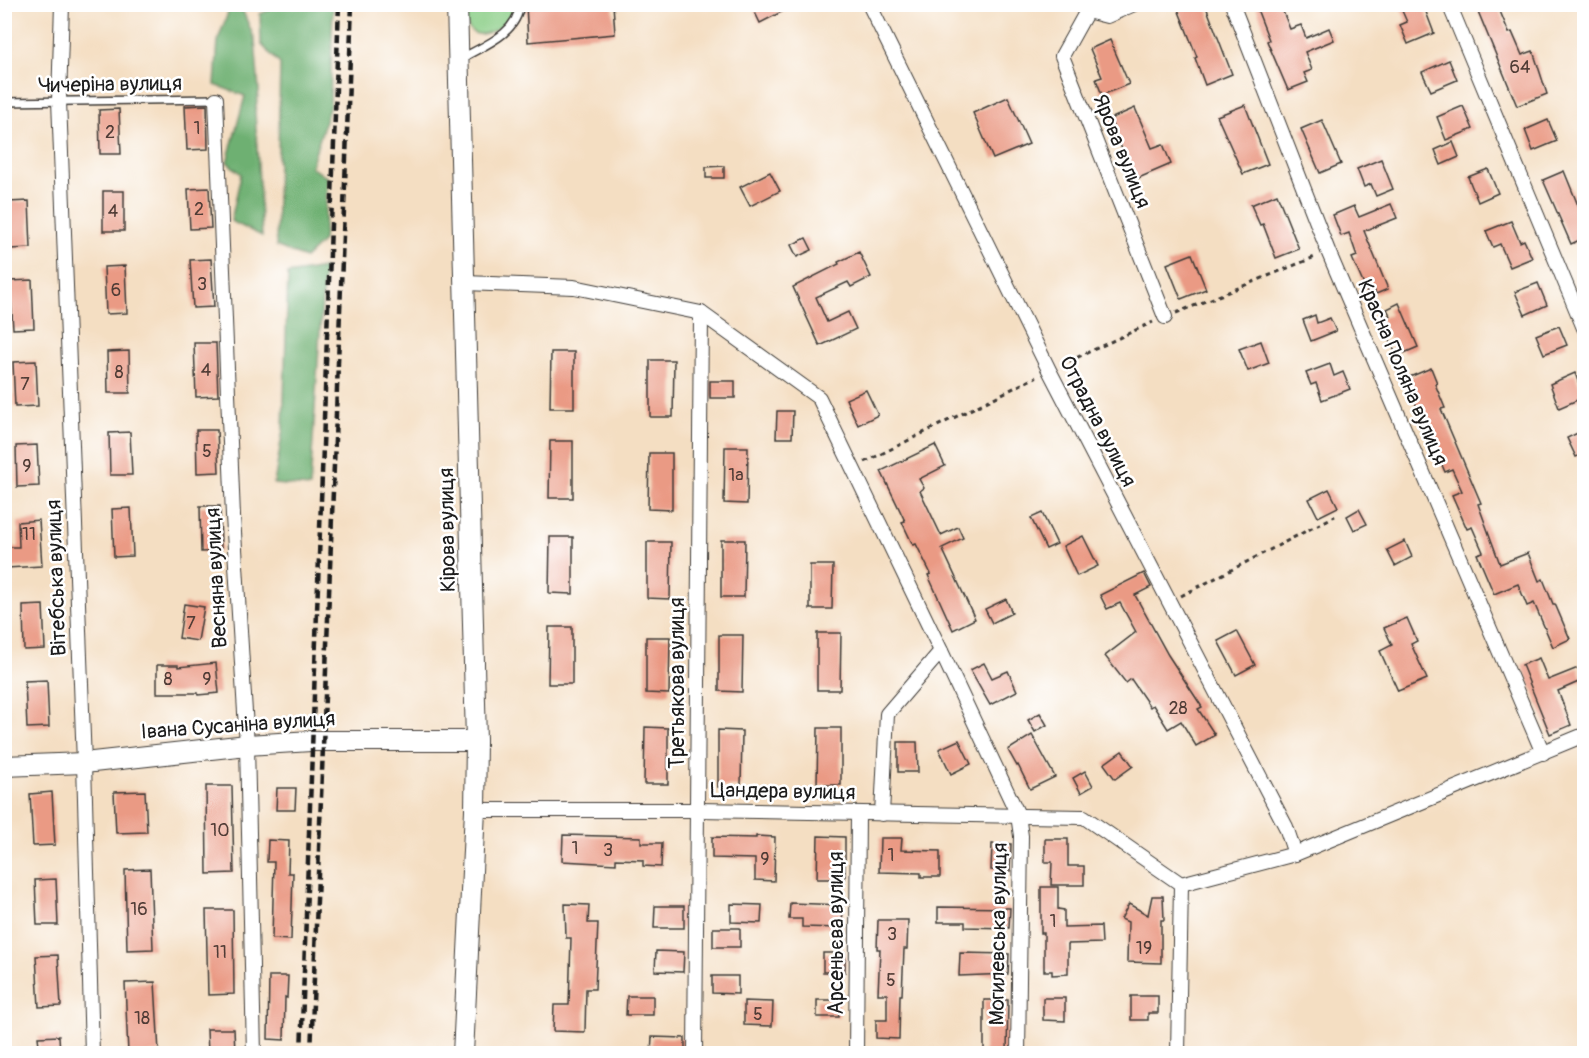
<svg xmlns="http://www.w3.org/2000/svg" width="1589" height="1058" font-family="Pangolin,sans-serif">
<style>
.green{fill:#89cd85;stroke:#527450;stroke-width:1.5}
.forest{fill:#6eb072;stroke:#456647;stroke-width:1.5}
.building{fill:#ea9a84}
.lines{fill:none;stroke-linecap:round;stroke-linejoin:round}
.lane-casing{stroke:#3c3935;stroke-width:10}
.street-casing{stroke:#3c3935;stroke-width:16}
.secondary-casing{stroke:#3c3935;stroke-width:22}
.path{stroke:#3c3935;stroke-width:3;stroke-dasharray:4.5 4.5;stroke-linecap:butt}
.lane{stroke:#fff;stroke-width:7}
.street{stroke:#fff;stroke-width:14}
.secondary{stroke:#fff;stroke-width:20}
.rail{stroke:#1c1c1c;stroke-width:4.5;stroke-dasharray:9 4.5;stroke-linecap:butt}
.labels{text-anchor:middle;stroke-width:5;stroke-linejoin:round;paint-order:stroke}
.number-label{font-size:18px;fill:#503c36}
.street-label{font-size:21px;fill:#1c1c1c;stroke:#fff}
</style>
<rect width="100%" height="100%" fill="#fff"/>
<filter id="ink" filterUnits="userSpaceOnUse"><feTurbulence type="fractalNoise" baseFrequency=".0167" numOctaves="2"/><feDisplacementMap in="SourceGraphic" scale="12" xChannelSelector="R" yChannelSelector="G"/><feConvolveMatrix kernelMatrix="1 2 1 2 8 2 1 2 1" color-interpolation-filters="sRGB"/></filter>
<filter id="wash" filterUnits="userSpaceOnUse"><feTurbulence type="fractalNoise" baseFrequency=".008" numOctaves="4" result="noise"/><feDisplacementMap in="SourceGraphic" scale="24" xChannelSelector="R" yChannelSelector="G"/><feGaussianBlur stdDeviation="1.35" result="paint"/><feColorMatrix in="noise" values="0 0 0 0 0 0 0 0 0 0 0 0 0 0 0 0 0 1.4 0 .05"/><feComposite in="paint" operator="in"/></filter>
<g filter="url(#wash)">
<rect width="100%" height="100%" fill="#f4dec2"/>
<path class="green" d="M 466,5 L 515,5 L 511,19 C 501,27 475,45 467,25 C 465,19 466,10 466,5 Z"/>
<g class="forest">
<polygon points="276,5 333,5 330,105 311,167 328,178 323,241 305,258 276,246 280,64 261,44 260,14 276,7"/>
<polygon points="242,9 255,40 259,91 255,111 262,236 231,221 241,174 227,162 245,96 215,85 218,40 229,10"/>
<polygon points="324,268 310,487 274,484 283,429 288,274"/>
</g>
<g id="blocks">
<g class="building">
<polygon points="526,4 613,4 615,34 528,42"/>
<polygon points="751,4 797,4 760,23"/>
<polygon points="1176,4 1205,4 1232,74 1205,85 1195,58 1197,57"/>
<polygon points="1255,4 1280,4 1290,29 1301,25 1306,38 1329,28 1334,40 1305,52 1312,70 1304,73 1308,82 1288,90 1267,41 1269,40"/>
<polygon points="1399,4 1423,4 1434,33 1408,44 1400,25 1407,22"/>
<polygon points="1475,4 1497,4 1509,33 1512,32 1522,55 1533,51 1547,94 1517,106"/>
<polygon points="1110,40 1129,84 1102,95 1096,79 1102,77 1090,49"/>
<polygon points="1449,60 1457,80 1431,91 1422,72"/>
<polygon points="1008,97 1029,144 993,159 973,113"/>
<polygon points="207,105 208,149 187,150 185,106"/>
<polygon points="1245,105 1268,164 1243,174 1217,116"/>
<polygon points="1463,106 1473,129 1446,140 1437,117"/>
<polygon points="1135,108 1152,148 1163,144 1171,164 1134,180 1110,119"/>
<polygon points="119,109 121,154 100,154 99,110"/>
<polygon points="1322,120 1341,164 1320,173 1301,129"/>
<polygon points="1548,120 1557,141 1533,151 1525,130"/>
<polygon points="1453,142 1459,157 1441,165 1435,150"/>
<polygon points="1381,159 1393,189 1376,196 1371,184 1364,187 1357,169"/>
<polygon points="724,166 724,178 706,178 706,167"/>
<polygon points="1488,169 1498,193 1478,202 1468,177"/>
<polygon points="1564,171 1584,220 1584,238 1571,244 1543,180"/>
<polygon points="770,172 780,191 750,206 740,187"/>
<polygon points="209,188 211,228 190,229 188,189"/>
<rect x="103" y="191" width="21" height="40"/>
<polygon points="1277,194 1299,249 1276,258 1263,224 1260,225 1251,205"/>
<polygon points="29,201 31,248 10,249 8,202"/>
<polygon points="1391,204 1397,218 1364,231 1388,289 1376,294 1374,289 1367,292 1352,258 1357,256 1349,233 1341,236 1333,215 1354,206 1359,217"/>
<polygon points="1511,221 1520,242 1524,240 1532,258 1510,267 1500,244 1493,247 1486,231"/>
<polygon points="806,238 812,250 797,257 791,245"/>
<polygon points="859,252 871,277 851,287 848,282 816,297 827,322 848,312 856,329 820,346 793,287 839,264 838,262"/>
<polygon points="1192,254 1206,289 1181,299 1167,264"/>
<polygon points="211,259 214,307 193,308 190,260"/>
<polygon points="125,266 127,313 106,314 104,267"/>
<polygon points="32,280 34,328 13,329 10,281"/>
<polygon points="1538,283 1547,305 1525,315 1515,292"/>
<polygon points="1399,303 1418,347 1404,353 1402,349 1395,352 1381,318 1390,315 1387,309"/>
<polygon points="1315,315 1317,323 1330,318 1336,331 1311,341 1303,320"/>
<polygon points="1559,326 1567,345 1544,354 1536,335"/>
<polygon points="1261,341 1269,363 1248,371 1239,349"/>
<polygon points="194,343 216,343 218,396 196,397"/>
<polygon points="129,351 130,393 108,393 107,352"/>
<polygon points="551,352 574,352 574,408 550,408"/>
<polygon points="650,360 674,360 673,417 650,417"/>
<polygon points="36,361 38,406 15,407 13,362"/>
<polygon points="1330,364 1334,376 1343,372 1350,389 1322,400 1316,383 1311,385 1306,373"/>
<polygon points="1431,368 1437,383 1435,384 1445,408 1441,409 1481,503 1478,504 1500,564 1528,553 1539,581 1543,579 1553,604 1555,604 1570,639 1553,647 1534,603 1527,606 1518,584 1494,594 1477,554 1483,552 1472,527 1467,529 1452,495 1462,491 1452,469 1445,472 1405,379"/>
<polygon points="1575,373 1584,397 1559,408 1550,384"/>
<rect x="710" y="381" width="25" height="17"/>
<polygon points="866,390 878,415 858,425 846,399"/>
<polygon points="777,411 793,411 792,438 776,438"/>
<polygon points="196,430 217,430 219,472 197,473"/>
<polygon points="1584,430 1584,453 1576,457 1567,438"/>
<polygon points="130,432 132,475 110,475 109,433"/>
<polygon points="550,441 573,441 573,498 549,498"/>
<polygon points="37,445 39,486 17,487 16,446"/>
<polygon points="935,445 945,466 919,479 924,488 920,491 941,535 958,527 963,538 942,548 975,619 953,630 928,575 931,574 916,544 913,545 902,522 905,521 881,471"/>
<polygon points="725,447 748,447 747,504 724,503"/>
<polygon points="649,453 672,453 672,510 648,509"/>
<polygon points="1329,489 1338,507 1318,517 1309,499"/>
<polygon points="200,506 220,506 221,551 201,552"/>
<polygon points="131,508 133,556 114,557 112,509"/>
<polygon points="1359,509 1367,524 1354,530 1347,516"/>
<polygon points="1042,513 1057,544 1046,549 1031,518"/>
<polygon points="39,520 42,566 6,568 5,547 19,547 18,522"/>
<polygon points="1083,536 1098,566 1077,576 1063,546"/>
<polygon points="550,537 573,537 573,594 549,593"/>
<polygon points="721,540 745,540 744,597 721,597"/>
<polygon points="1405,541 1412,557 1395,566 1387,550"/>
<polygon points="647,542 671,542 670,599 647,598"/>
<polygon points="810,565 833,565 832,609 810,609"/>
<polygon points="1144,573 1151,587 1135,595 1168,655 1202,707 1198,709 1215,735 1196,746 1181,721 1168,729 1153,705 1150,707 1131,679 1126,683 1105,656 1136,632 1120,603 1107,609 1100,595"/>
<polygon points="1006,599 1012,613 992,623 985,609"/>
<polygon points="184,604 204,607 198,641 179,638"/>
<polygon points="43,605 45,649 24,650 23,606"/>
<polygon points="1407,618 1417,641 1411,644 1427,679 1398,691 1380,651 1392,645 1384,628"/>
<polygon points="549,627 572,627 572,684 548,684"/>
<polygon points="1237,631 1255,665 1236,675 1218,641"/>
<polygon points="817,633 841,633 840,690 817,690"/>
<polygon points="719,635 743,635 742,692 719,691"/>
<polygon points="646,637 670,637 669,694 646,693"/>
<polygon points="1539,658 1548,680 1578,668 1583,680 1558,691 1571,725 1550,734 1522,665"/>
<polygon points="216,663 219,693 198,695 198,693 157,693 157,665 178,665 178,667"/>
<polygon points="984,663 992,678 1008,671 1017,691 990,705 970,670"/>
<polygon points="47,680 49,727 27,728 25,681"/>
<polygon points="1040,713 1047,725 1035,732 1028,720"/>
<polygon points="645,727 668,728 668,784 644,784"/>
<polygon points="818,728 841,728 841,785 817,785"/>
<polygon points="718,730 742,731 741,787 718,787"/>
<polygon points="1032,735 1055,777 1030,789 1018,765 1017,766 1008,750"/>
<polygon points="959,740 971,764 951,774 939,749"/>
<polygon points="898,742 917,742 918,772 898,772"/>
<polygon points="1122,751 1133,766 1115,779 1104,764"/>
<polygon points="1085,771 1093,786 1081,793 1073,778"/>
<polygon points="206,786 232,786 234,873 207,874"/>
<polygon points="277,788 296,788 295,810 276,810"/>
<polygon points="145,791 147,832 116,833 114,792"/>
<polygon points="52,792 55,845 33,846 30,794"/>
<polygon points="563,835 641,837 641,843 662,843 661,867 643,866 643,860 616,859 616,864 562,861"/>
<polygon points="756,836 775,837 774,881 755,880 755,859 712,858 712,837 756,838"/>
<polygon points="818,836 845,837 845,879 817,879"/>
<polygon points="880,838 902,838 901,850 940,851 940,877 921,877 921,873 879,872"/>
<polygon points="1045,839 1068,839 1068,866 1084,866 1084,885 1051,885 1052,862 1045,862"/>
<polygon points="268,840 289,841 288,873 293,873 291,940 272,939 274,862 267,862"/>
<polygon points="992,844 1011,844 1010,871 991,870"/>
<polygon points="150,869 153,949 127,950 125,870"/>
<polygon points="56,879 58,925 37,925 35,880"/>
<polygon points="1041,887 1058,887 1058,909 1064,910 1064,927 1101,926 1102,943 1068,944 1068,974 1052,975 1052,971 1044,971 1044,933 1041,933"/>
<polygon points="1152,896 1163,896 1164,920 1161,920 1161,963 1127,962 1128,922 1121,919 1129,904 1148,915"/>
<polygon points="790,903 843,905 842,928 802,927 802,919 789,919"/>
<polygon points="565,904 589,905 588,923 598,923 595,989 586,989 585,1032 553,1031 554,1005 569,1005 571,938 566,938"/>
<polygon points="731,904 762,905 761,923 731,922"/>
<polygon points="655,906 684,906 684,928 654,928"/>
<polygon points="938,907 1010,908 1009,928 965,927 965,922 938,922"/>
<polygon points="206,910 233,910 234,994 208,995"/>
<polygon points="878,920 908,920 907,949 904,949 902,995 900,995 899,1039 876,1038 876,1020 887,1020 887,994 878,994 880,949 877,949"/>
<rect x="713" y="928" width="27" height="19"/>
<polygon points="656,951 684,952 683,972 655,971"/>
<rect x="823" y="953" width="22" height="19"/>
<polygon points="960,953 1009,954 1008,974 959,976"/>
<polygon points="58,955 61,1006 39,1007 36,956"/>
<polygon points="269,976 288,976 287,998 285,997 284,1040 268,1039"/>
<polygon points="712,976 738,976 738,994 712,993"/>
<polygon points="155,982 159,1053 128,1053 125,983"/>
<polygon points="627,996 653,996 653,1015 626,1015"/>
<polygon points="1131,996 1158,996 1158,1013 1148,1013 1148,1020 1131,1020"/>
<polygon points="1043,998 1065,998 1065,1021 1043,1020"/>
<rect x="817" y="1000" width="22" height="17"/>
<polygon points="984,1000 1008,1000 1007,1053 984,1053"/>
<polygon points="744,1001 773,1002 772,1026 744,1025"/>
<polygon points="207,1029 234,1029 235,1053 208,1053"/>
<polygon points="59,1036 60,1053 40,1053 38,1037"/>
<polygon points="652,1037 685,1038 685,1053 651,1053"/>
</g>
</g>
</g>
<g filter="url(#ink)">
<use href="#blocks" fill-opacity="0" stroke="#3c3935" stroke-width="1.5"/>
<g class="lines">
<g class="lane-casing">
<g id="lane">
<path d="M 462,58 C 485,45 517,34 520,4"/>
<polyline points="4,102 216,99"/>
</g>
</g>
<g class="street-casing">
<g id="street">
<polyline points="62,4 59,100 84,763 92,1054"/>
<polyline points="869,4 1049,370 1286,827 1295,854"/>
<polyline points="1079,4 1087,11 1062,56 1165,317"/>
<polyline points="1232,4 1328,251 1543,753"/>
<polyline points="1449,4 1584,328"/>
<polyline points="1087,11 1107,16 1134,4"/>
<polyline points="216,99 233,516 247,745 254,1054"/>
<polyline points="465,283 574,287 701,313 819,398 941,651 1018,815 1021,836 1018,1054"/>
<polyline points="475,810 698,810 1084,817 1181,884"/>
<polyline points="882,814 887,714 941,651"/>
<polyline points="1181,884 1295,854 1584,735"/>
<polyline points="695,1054 701,313"/>
<polyline points="856,1054 858,813"/>
<polyline points="1178,1054 1181,884"/>
</g>
</g>
<g class="secondary-casing">
<g id="secondary">
<polyline points="457,4 476,741 475,810 463,1054"/>
<polyline points="4,766 84,763 247,745 311,741 476,741"/>
</g>
</g>
<g class="path">
<polyline points="1176,313 1315,257"/>
<polyline points="1061,365 1153,322"/>
<polyline points="865,462 1036,377"/>
<polyline points="1181,596 1335,516"/>
</g>
<use href="#lane" class="lane"/>
<use href="#street" class="street"/>
<use href="#secondary" class="secondary"/>
<g class="rail">
<polyline points="301,1054 339,4"/>
<polyline points="311,1054 352,4"/>
</g>
</g>
</g>
<g class="labels">
<g class="number-label">
<text x="1520" y="73">64</text>
<text x="197" y="134">1</text>
<text x="110" y="138">2</text>
<text x="199" y="215">2</text>
<text x="113" y="217">4</text>
<text x="202" y="290">3</text>
<text x="116" y="296">6</text>
<text x="206" y="376">4</text>
<text x="119" y="378">8</text>
<text x="25" y="390">7</text>
<text x="207" y="457">5</text>
<text x="27" y="472">9</text>
<text x="736" y="481">1а</text>
<text x="29" y="540">11</text>
<text x="191" y="629">7</text>
<text x="168" y="685">8</text>
<text x="207" y="685">9</text>
<text x="1178" y="714">28</text>
<text x="220" y="836">10</text>
<text x="575" y="854">1</text>
<text x="608" y="856">3</text>
<text x="891" y="861">1</text>
<text x="765" y="865">9</text>
<text x="139" y="915">16</text>
<text x="1053" y="927">1</text>
<text x="892" y="940">3</text>
<text x="1144" y="954">19</text>
<text x="220" y="958">11</text>
<text x="891" y="986">5</text>
<text x="758" y="1020">5</text>
<text x="142" y="1024">18</text>
</g>
<g class="street-label">
<text transform="translate(110 84) rotate(-1)" y="7">Чичеріна вулиця</text>
<text transform="translate(1122 151) rotate(68)" y="7">Ярова вулиця</text>
<text transform="translate(1403 372) rotate(67)" y="7">Красна Поляна вулиця</text>
<text transform="translate(1098 421) rotate(63)" y="7">Отрадна вулиця</text>
<text transform="translate(447 530) rotate(-91)" y="7">Кірова вулиця</text>
<text transform="translate(56 578) rotate(-92)" y="7">Вітебська вулиця</text>
<text transform="translate(216 578) rotate(-93)" y="7">Весняна вулиця</text>
<text transform="translate(677 683) rotate(-90)" y="7">Третьякова вулиця</text>
<text transform="translate(238 725) rotate(-4)" y="7">Івана Сусаніна вулиця</text>
<text transform="translate(783 791) rotate(1)" y="7">Цандера вулиця</text>
<text transform="translate(836 933) rotate(-90)" y="7">Арсеньєва вулиця</text>
<text transform="translate(998 934) rotate(-89)" y="7">Могилевська вулиця</text>
</g>
</g>
<rect width="1589" height="1058" fill="none" stroke="#fff" stroke-width="24"/>
</svg>
